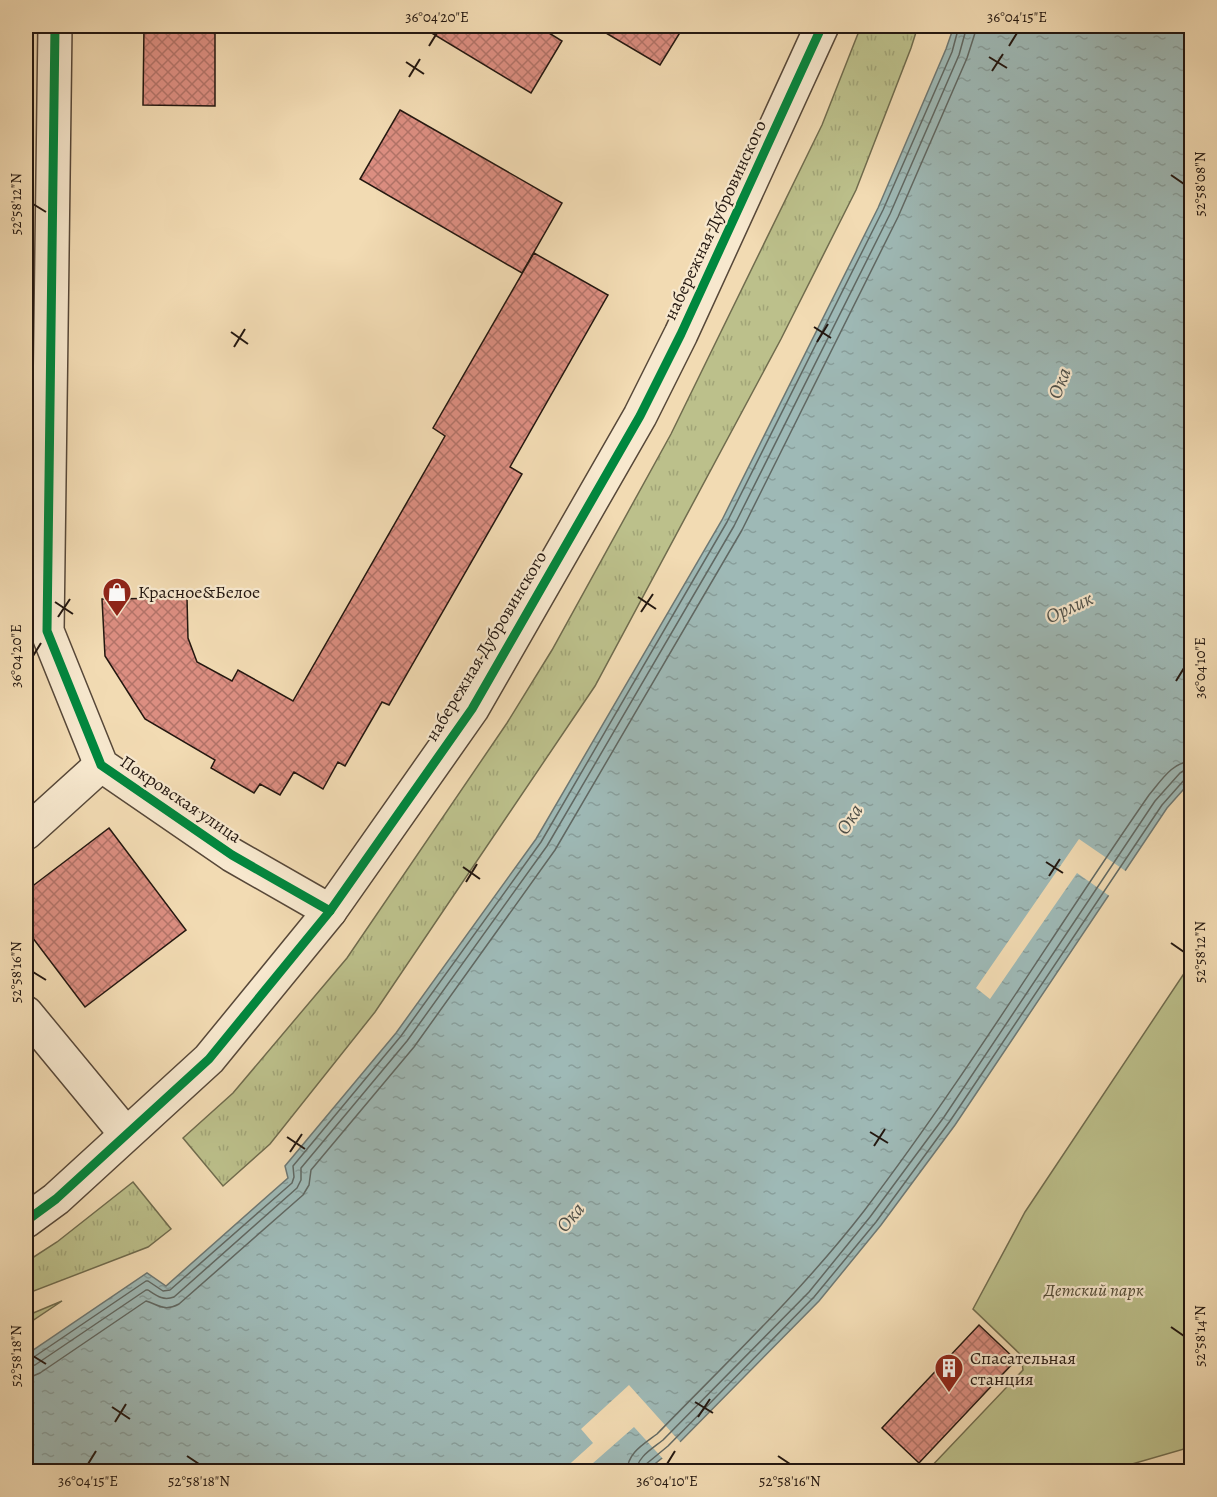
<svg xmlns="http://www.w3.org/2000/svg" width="1217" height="1497" font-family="Alegreya,serif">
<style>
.grass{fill:url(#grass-tufts);stroke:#706c4e;stroke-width:1.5}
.park{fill:#bcc08b;stroke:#706c4e;stroke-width:1.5}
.water{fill:url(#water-ripples);stroke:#6d7874;stroke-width:1.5}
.pier{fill:#f2dbb3}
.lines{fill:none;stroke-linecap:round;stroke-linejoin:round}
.shore{stroke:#606863;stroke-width:1.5}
.building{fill:url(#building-cross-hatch);stroke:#231710;stroke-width:1.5}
.minor-casing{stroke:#574839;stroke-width:36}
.minor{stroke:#f7e8ce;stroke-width:33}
.cycleway-casing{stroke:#f7e8ce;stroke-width:13}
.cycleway{stroke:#00873e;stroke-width:9}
.ticks{fill:none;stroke:#231710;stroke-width:2}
.labels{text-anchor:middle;stroke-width:4.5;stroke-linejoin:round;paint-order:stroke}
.street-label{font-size:18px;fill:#231710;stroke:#f7e8ce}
.poi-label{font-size:18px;fill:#231710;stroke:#f7e8ce;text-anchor:start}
.park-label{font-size:18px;font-style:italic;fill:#514a35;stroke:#f7e8ce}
.water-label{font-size:20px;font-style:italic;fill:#4e504a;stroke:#f7e8ce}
.neatline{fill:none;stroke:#231710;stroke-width:2}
.ticks-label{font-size:15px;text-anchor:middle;fill:#231710}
</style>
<defs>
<pattern id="grass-tufts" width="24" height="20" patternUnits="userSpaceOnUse" patternTransform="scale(1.5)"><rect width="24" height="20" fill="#bcc08b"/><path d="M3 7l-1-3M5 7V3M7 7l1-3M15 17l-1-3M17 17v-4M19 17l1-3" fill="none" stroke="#a1a477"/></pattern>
<pattern id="water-ripples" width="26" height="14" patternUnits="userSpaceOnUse" patternTransform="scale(1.5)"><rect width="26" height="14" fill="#9eb9b6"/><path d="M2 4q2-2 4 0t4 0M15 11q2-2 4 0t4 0" fill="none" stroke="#889e9b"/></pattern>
<pattern id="building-cross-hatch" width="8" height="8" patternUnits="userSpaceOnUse" patternTransform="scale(1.5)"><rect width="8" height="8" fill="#dc8e81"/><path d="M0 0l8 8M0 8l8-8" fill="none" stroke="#b27368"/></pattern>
</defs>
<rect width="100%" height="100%" fill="#f2dbb3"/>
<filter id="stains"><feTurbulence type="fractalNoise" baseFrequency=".00333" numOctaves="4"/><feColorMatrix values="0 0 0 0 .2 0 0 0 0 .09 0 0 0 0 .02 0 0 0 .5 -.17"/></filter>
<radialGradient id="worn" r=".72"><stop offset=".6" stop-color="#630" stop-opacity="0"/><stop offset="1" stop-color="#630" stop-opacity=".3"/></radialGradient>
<g class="grass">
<polygon points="861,26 918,26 911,48 856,190 781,339 595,686 375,1012 270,1144 223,1186 183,1138 233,1093 347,958 507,723 552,650 671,434 822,125"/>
<polygon points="133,1182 171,1229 148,1247 26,1294 26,1262 57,1242"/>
<polygon points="62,1301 26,1325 26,1316"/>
</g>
<polygon class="park" points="1191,963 1191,1447 1108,1471 927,1471 1023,1370 1021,1355 973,1309 1025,1212"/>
<polygon class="water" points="954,26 1191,26 1191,781 1167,808 955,1125 881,1225 819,1301 672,1450 646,1471 26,1472 26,1355 147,1273 166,1286 288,1178 285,1166 396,1033 536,839 722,520 878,208 946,49"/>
<g class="pier">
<polygon points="1079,839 1127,872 1111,897 1077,873 990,999 976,988"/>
<polygon points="629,1385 682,1444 664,1460 634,1427 584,1471 562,1471 593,1443 581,1429"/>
</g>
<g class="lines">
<g class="shore">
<polyline points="26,1360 31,1359 146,1281 148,1281 163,1291 170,1290 292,1183 294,1177 293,1166 401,1036 541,842 727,522 883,210 952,52 959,26"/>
<path d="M 26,1367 L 35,1365 L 146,1290 L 148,1290 C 157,1296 163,1301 174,1297 L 297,1188 L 301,1180 L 301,1168 L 407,1041 L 547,846 L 734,526 L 890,214 L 959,55 L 967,26"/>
<path d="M 26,1376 L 33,1376 L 40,1373 L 146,1301 C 159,1305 164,1312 179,1304 L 303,1195 L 309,1185 L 311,1170 L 414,1047 L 555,850 L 742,530 L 898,217 L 967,58 L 975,33 L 976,26"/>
<path d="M 627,1472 C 627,1453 644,1444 657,1434 C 728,1361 802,1291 864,1211 C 966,1077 1053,933 1149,795 C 1161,781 1172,762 1192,761"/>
<path d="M 636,1472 C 637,1457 652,1449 663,1440 L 809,1292 L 870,1217 L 944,1117 L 1155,801 L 1180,773 L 1185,770 L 1192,770"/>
<polyline points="643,1472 645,1465 668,1446 814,1297 876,1222 950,1121 1162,805 1185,779 1192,777"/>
</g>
</g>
<g class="building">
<polygon points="144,26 215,26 215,106 143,105"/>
<polygon points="420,26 538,26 562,41 531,93"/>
<polygon points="594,26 684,26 660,65"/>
<polygon points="400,110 562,203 522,273 360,179"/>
<polygon points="534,253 608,295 510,467 522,474 389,705 382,702 345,766 338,762 323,789 294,772 280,795 260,784 254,793 211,768 215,760 145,719 105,656 102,599 187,598 188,638 197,662 232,681 238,670 293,701 445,436 433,428"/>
<polygon points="109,828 186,930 85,1007 26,929 26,891"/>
<polygon points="979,1325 1016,1360 919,1463 882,1428"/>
</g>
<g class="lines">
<g class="minor-casing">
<g id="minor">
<polyline points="55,26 47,631 101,765 232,855 330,911"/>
<polyline points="26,833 101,765"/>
<polyline points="26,1013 126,1134"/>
<polyline points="26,1221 56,1199 209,1059 330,911 472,709 640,416 681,334 822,26"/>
</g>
</g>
<use href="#minor" class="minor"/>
<g class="cycleway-casing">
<g id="cycleway">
<polyline points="55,26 47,631 101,765 232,855 330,911"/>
<polyline points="26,1221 56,1199 209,1059 330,911 472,709 640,416 681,334 822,26"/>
</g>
</g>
<use href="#cycleway" class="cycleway"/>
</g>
<path class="ticks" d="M 429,46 L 437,33M 1009,46 L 1017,33M 989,57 L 1007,68M 406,62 L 424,74M 992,71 L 1003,54M 409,77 L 420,59M 1171,175 L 1184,184M 33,204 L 46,212M 814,327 L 831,338M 231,332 L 248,344M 817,342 L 828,324M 234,347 L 245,329M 638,597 L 656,609M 55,602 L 73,614M 641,612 L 653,594M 58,617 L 70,599M 33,656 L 41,643M 1176,681 L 1184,668M 1046,862 L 1063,873M 463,867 L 480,879M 1049,876 L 1060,859M 466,882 L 477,864M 1171,943 L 1184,952M 33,972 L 46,980M 870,1132 L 888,1143M 287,1137 L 305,1149M 874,1146 L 885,1129M 290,1152 L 302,1134M 1171,1327 L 1184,1336M 33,1356 L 46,1364M 695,1402 L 713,1413M 112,1407 L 130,1419M 698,1417 L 710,1399M 115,1422 L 126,1404M 187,1456 L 199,1464M 778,1456 L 790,1464M 88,1464 L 96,1451M 667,1464 L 675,1451"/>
<defs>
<g id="shop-pin" transform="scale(1.5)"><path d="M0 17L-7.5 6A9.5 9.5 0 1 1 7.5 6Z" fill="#8f2418" stroke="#f7e8ce"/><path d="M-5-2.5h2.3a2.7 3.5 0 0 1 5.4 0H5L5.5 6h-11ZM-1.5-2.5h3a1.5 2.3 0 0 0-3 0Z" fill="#fff"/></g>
<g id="building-pin" transform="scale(1.5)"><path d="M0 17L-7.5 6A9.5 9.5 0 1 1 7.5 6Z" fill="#8f2418" stroke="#f7e8ce"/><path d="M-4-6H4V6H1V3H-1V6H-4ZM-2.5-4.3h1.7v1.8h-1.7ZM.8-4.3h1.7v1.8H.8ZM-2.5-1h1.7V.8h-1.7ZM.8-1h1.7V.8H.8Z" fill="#fff"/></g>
</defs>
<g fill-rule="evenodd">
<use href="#shop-pin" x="117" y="592"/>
<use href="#building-pin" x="949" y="1368"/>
</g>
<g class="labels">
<g class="street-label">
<text transform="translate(715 220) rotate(-65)" y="6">набережная Дубровинского</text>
<text transform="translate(486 646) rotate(-59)" y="6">набережная Дубровинского</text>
<text transform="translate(181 799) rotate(34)" y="6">Покровская улица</text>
</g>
<g class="poi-label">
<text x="138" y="598">Красное&amp;Белое</text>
<text x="970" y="1364">Спасательная<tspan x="970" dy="21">станция</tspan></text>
</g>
<g class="park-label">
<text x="1094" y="1296">Детский парк</text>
</g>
<g class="water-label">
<text transform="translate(1059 383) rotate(-69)" y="7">Ока</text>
<text transform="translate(1069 607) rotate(-25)" y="7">Орлик</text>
<text transform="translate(849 819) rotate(-58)" y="7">Ока</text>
<text transform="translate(570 1217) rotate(-50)" y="7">Ока</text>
</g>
</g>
<rect width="1217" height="1497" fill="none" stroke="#f2dbb3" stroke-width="66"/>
<rect x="33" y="33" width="1151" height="1431" class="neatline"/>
<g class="ticks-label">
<text x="437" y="22">36°04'20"E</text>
<text x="1017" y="22">36°04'15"E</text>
<text transform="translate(1200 184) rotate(-90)" y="5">52°58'08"N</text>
<text transform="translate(16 204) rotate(-90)" y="5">52°58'12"N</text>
<text transform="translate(16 656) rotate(-90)" y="5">36°04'20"E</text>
<text transform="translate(1200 668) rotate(-90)" y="5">36°04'10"E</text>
<text transform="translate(1200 952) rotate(-90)" y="5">52°58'12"N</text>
<text transform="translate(16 972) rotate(-90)" y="5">52°58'16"N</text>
<text transform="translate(1200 1336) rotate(-90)" y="5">52°58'14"N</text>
<text transform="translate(16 1356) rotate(-90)" y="5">52°58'18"N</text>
<text x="88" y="1486">36°04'15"E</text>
<text x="199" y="1486">52°58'18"N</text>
<text x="667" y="1486">36°04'10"E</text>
<text x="790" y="1486">52°58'16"N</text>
</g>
<rect width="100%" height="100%" filter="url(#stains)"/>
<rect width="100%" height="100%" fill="url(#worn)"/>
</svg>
